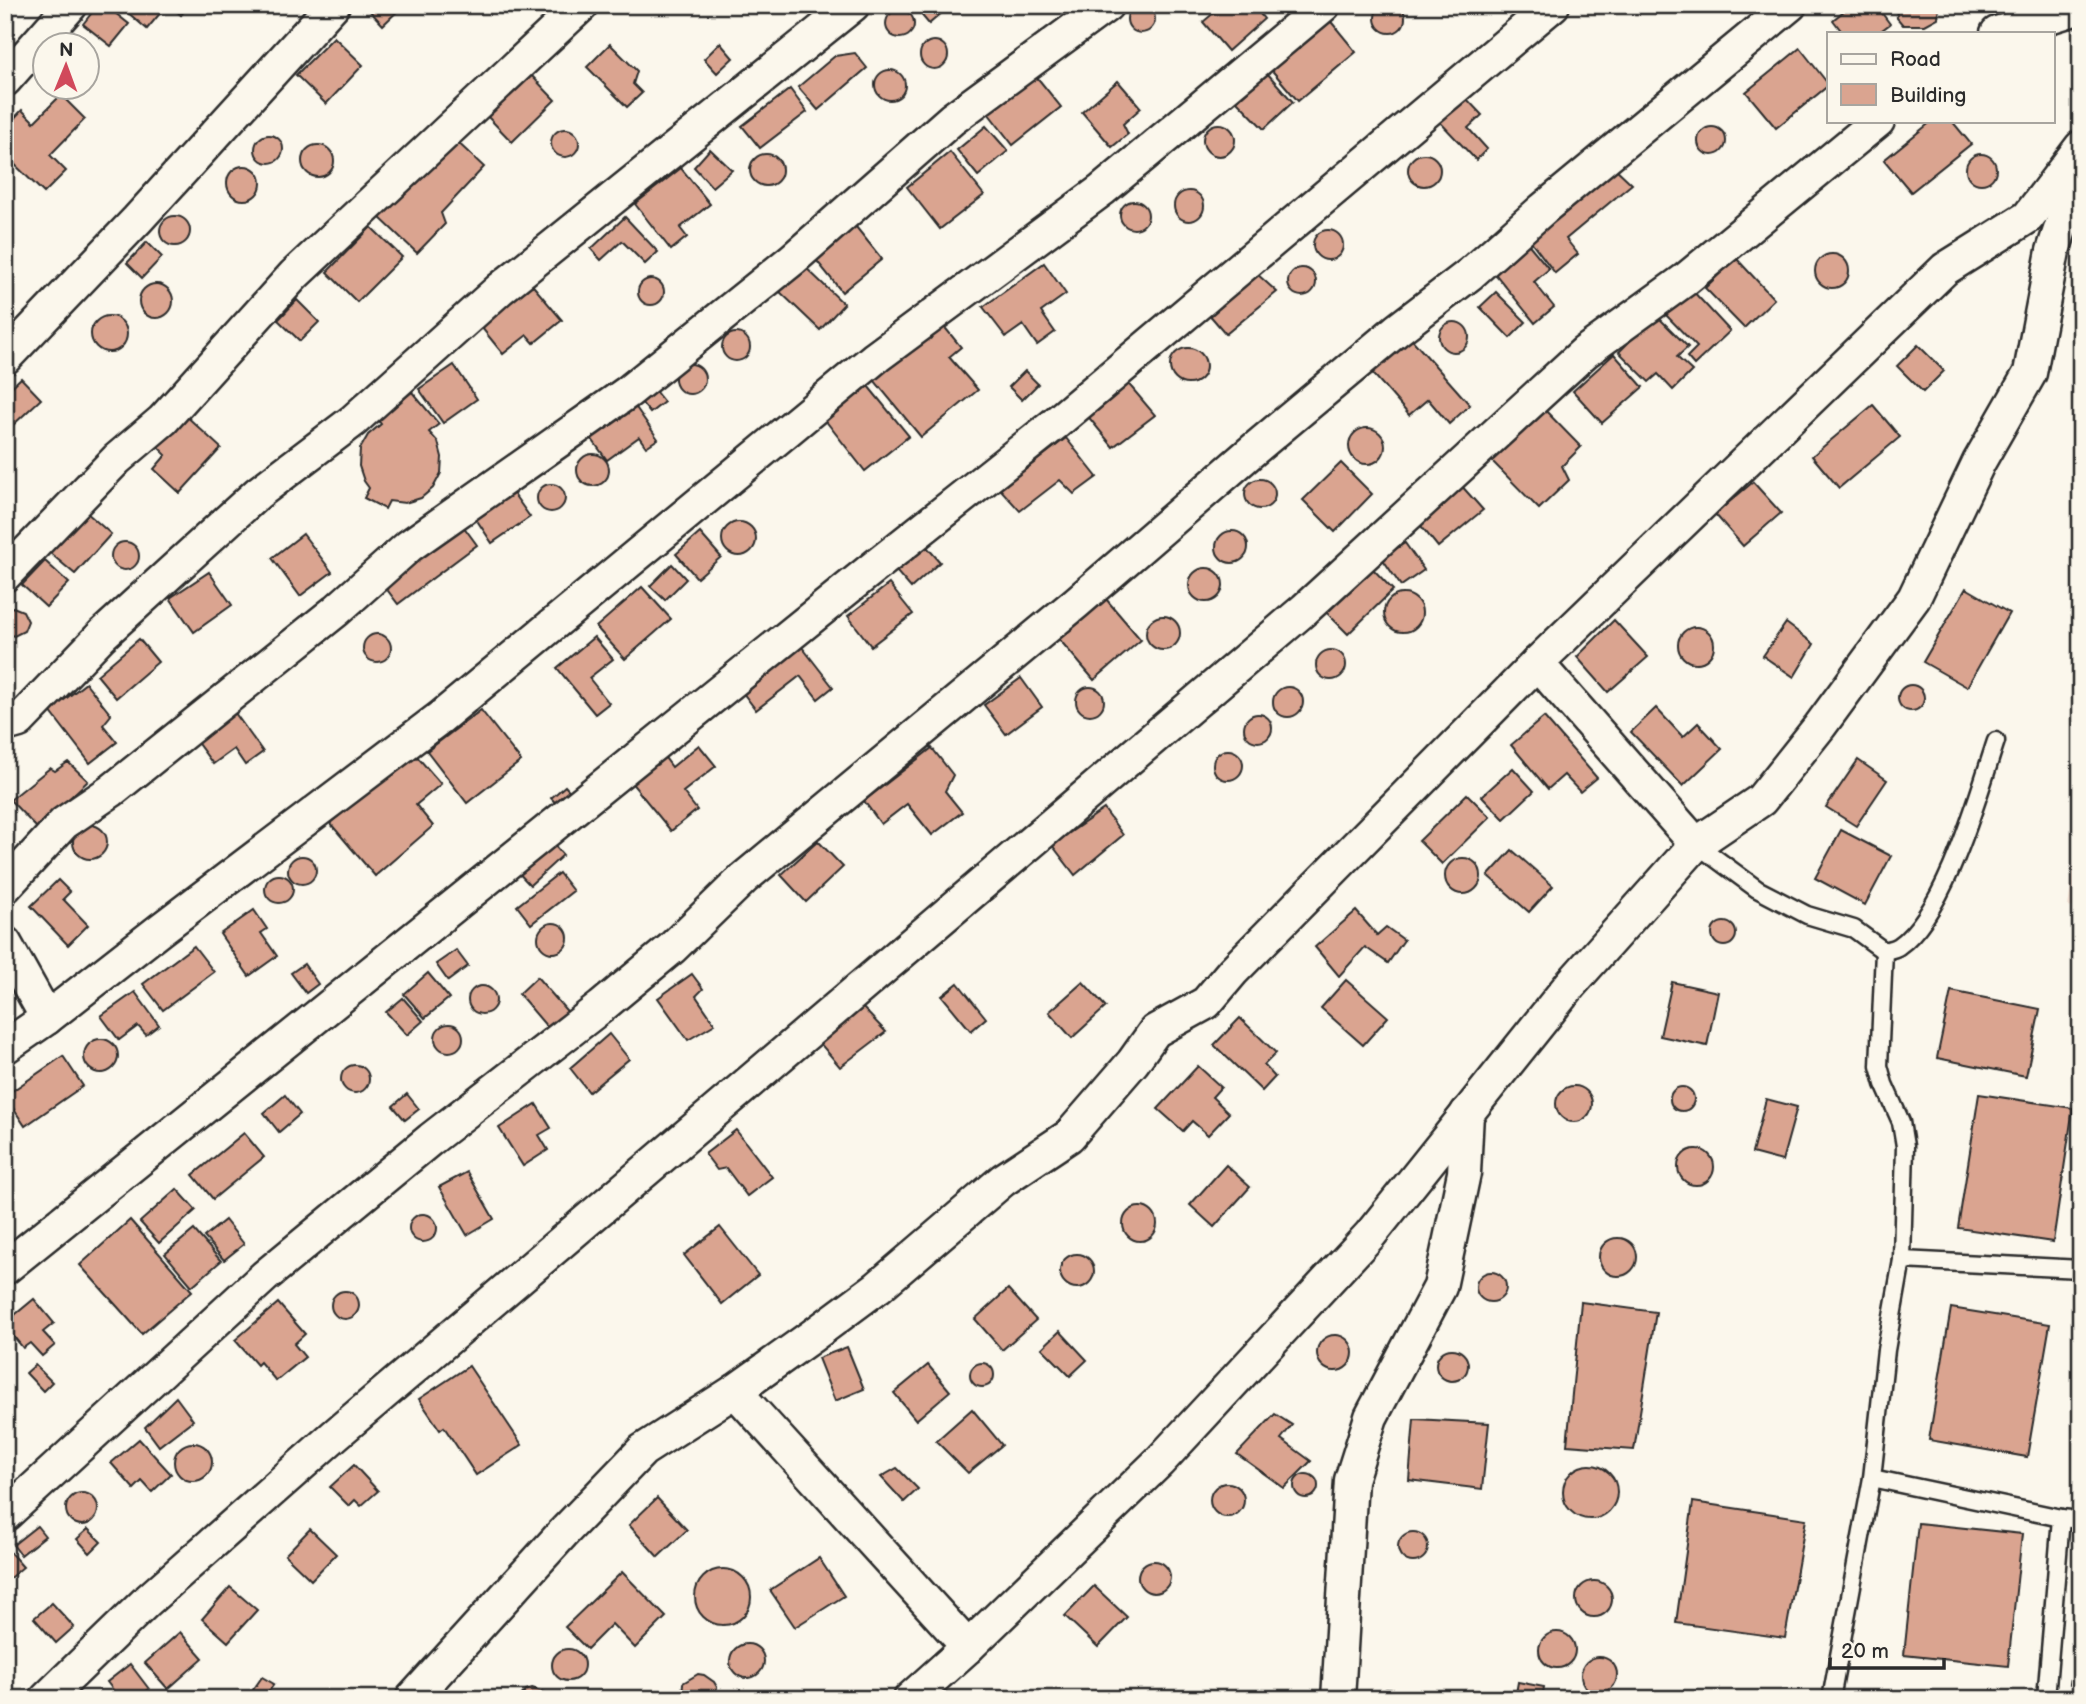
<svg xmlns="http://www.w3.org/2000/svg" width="2086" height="1704" font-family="'Balsamiq Sans',sans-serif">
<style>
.built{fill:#f1ded0}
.building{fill:#daa490;stroke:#2b2b2b;stroke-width:2}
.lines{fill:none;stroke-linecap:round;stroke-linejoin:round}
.lane-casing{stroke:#2b2b2b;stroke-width:21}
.street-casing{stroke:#2b2b2b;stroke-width:37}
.lane{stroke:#fbf7ec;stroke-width:16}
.street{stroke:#fbf7ec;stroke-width:32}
</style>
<rect width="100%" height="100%" fill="#fbf7ec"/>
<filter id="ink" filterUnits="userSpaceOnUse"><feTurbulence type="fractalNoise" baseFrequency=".0143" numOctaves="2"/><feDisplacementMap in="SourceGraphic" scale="14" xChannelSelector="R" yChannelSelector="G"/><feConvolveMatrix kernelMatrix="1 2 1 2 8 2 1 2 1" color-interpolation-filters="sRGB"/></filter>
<g filter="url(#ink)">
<polygon class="built" points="2081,817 2081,909 2068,907"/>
<g class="building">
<circle cx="1390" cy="18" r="15"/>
<circle cx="1141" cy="19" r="14"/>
<polygon points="98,5 105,5 129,24 111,46 83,24"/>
<polygon points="119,5 167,5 147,29"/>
<polygon points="169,5 189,5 181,15"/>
<polygon points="374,5 404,5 383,25 369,10"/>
<polygon points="913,5 951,5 929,24"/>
<polygon points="1223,5 1253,5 1264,19 1228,51 1203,22"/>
<polygon points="1851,5 1876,5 1890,24 1878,33 1843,33 1833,20"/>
<polygon points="1896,5 1939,5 1938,18 1925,25 1903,25 1897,18"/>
<circle cx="900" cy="24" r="14"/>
<polygon points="1328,18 1356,52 1298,101 1269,67"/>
<polygon points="334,37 363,65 326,104 296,75"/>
<circle cx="934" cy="55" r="14"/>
<polygon points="720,43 733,58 717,73 704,59"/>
<polygon points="610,44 637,71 633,84 642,93 627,107 587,67"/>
<polygon points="1800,48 1829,85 1776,128 1746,92"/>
<polygon points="855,53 867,68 818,110 798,87 835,56"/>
<circle cx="890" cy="85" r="15"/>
<polygon points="1032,71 1061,107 1013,145 985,109"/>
<polygon points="1267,73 1293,102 1264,129 1237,101"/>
<polygon points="531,75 555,100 512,142 488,117"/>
<polygon points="1118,81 1141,108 1123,124 1128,134 1112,147 1082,112"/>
<polygon points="790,89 807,112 760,148 742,126"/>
<polygon points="61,95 85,119 50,155 66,171 44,193 5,155 5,128 22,110 34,122"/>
<polygon points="1464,96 1482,115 1468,128 1487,149 1476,160 1438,120"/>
<polygon points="1932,121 1952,121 1971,144 1911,192 1884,160"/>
<circle cx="1219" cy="140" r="16"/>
<polygon points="986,126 1008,151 978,176 957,150"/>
<circle cx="1712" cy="141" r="14"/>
<circle cx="565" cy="143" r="14"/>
<circle cx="269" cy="149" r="14"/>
<polygon points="452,137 484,167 441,213 445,224 417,253 378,216"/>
<circle cx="318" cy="161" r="16"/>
<polygon points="710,149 732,170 712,187 694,167"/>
<polygon points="950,152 984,195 940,229 907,187"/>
<circle cx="1424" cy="170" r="16"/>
<circle cx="766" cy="170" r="16"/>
<circle cx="1981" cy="169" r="15"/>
<polygon points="1613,166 1632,184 1566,239 1578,254 1555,273 1527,236"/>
<circle cx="244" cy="183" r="17"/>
<polygon points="681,168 710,204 680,228 687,237 671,250 635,204"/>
<circle cx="1189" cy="206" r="15"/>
<circle cx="1134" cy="215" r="14"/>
<circle cx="175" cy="231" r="15"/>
<polygon points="625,217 658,252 645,264 622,241 601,260 591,249"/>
<polygon points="852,222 882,259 842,292 812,255"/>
<polygon points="371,227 402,257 357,302 327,272"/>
<circle cx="1328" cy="245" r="15"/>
<polygon points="1526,241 1549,269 1534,282 1554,307 1535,323 1492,270"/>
<polygon points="147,242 162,257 142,278 127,263"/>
<circle cx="1832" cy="271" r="17"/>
<polygon points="1736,258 1774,299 1744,328 1705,288"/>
<polygon points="1044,263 1066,294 1041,312 1055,332 1037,345 1023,325 1006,337 983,307"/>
<polygon points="802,264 844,304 820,330 778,290"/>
<circle cx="1302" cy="282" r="14"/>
<polygon points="1256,273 1277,292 1226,334 1208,313"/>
<circle cx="651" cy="292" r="13"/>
<polygon points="529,281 562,320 534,343 527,335 503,354 477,322"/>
<circle cx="156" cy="301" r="17"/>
<polygon points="1690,288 1730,331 1694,365 1687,357 1697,347 1664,313"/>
<polygon points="1496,292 1526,322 1510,338 1480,307"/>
<polygon points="297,300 319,322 300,341 278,320"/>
<polygon points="1656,315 1688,347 1677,357 1692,371 1673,390 1658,374 1649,382 1619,352"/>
<circle cx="109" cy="334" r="18"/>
<circle cx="1454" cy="337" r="15"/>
<polygon points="942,324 961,347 949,357 978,390 921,437 874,380"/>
<circle cx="736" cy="347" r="14"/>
<polygon points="1408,335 1470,405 1449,424 1428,399 1409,415 1369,369"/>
<polygon points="1918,345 1944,371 1923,392 1897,366"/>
<circle cx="1188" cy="366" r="18"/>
<polygon points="1614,354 1643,387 1602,423 1573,391"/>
<circle cx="690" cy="379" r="15"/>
<polygon points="454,365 477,399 443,423 419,389"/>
<polygon points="1025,371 1038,384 1022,400 1009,387"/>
<polygon points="21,378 41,399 13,425 5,417 5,393"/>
<polygon points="1126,381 1155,415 1113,447 1086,414"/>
<polygon points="648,382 664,402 650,413 634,393"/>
<polygon points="868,386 909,436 865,471 825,420"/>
<polygon points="412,392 439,424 429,432 438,442 442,457 441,473 433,488 421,498 405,503 389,501 385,509 364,498 369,488 364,481 359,466 360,449 368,435 381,424 378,420"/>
<polygon points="630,399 658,439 646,447 639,437 607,460 586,431"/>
<polygon points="1540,405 1581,447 1562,466 1569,480 1539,509 1487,456"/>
<polygon points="1873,405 1900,437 1839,488 1812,456"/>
<polygon points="183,413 221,448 180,493 154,469 166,455 155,444"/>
<circle cx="1367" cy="446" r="18"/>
<polygon points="1066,438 1097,477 1074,494 1060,480 1020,511 1000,489"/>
<circle cx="593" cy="470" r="16"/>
<polygon points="1341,463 1372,494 1335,532 1303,500"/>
<circle cx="1260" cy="494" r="15"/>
<polygon points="1753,482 1781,513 1743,546 1715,514"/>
<circle cx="551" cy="498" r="14"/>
<polygon points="1460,484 1483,510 1438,547 1417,521"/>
<polygon points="513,493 530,517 492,543 476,519"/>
<polygon points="86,512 111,534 75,574 50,553"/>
<circle cx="739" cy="539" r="17"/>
<polygon points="461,523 477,545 398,604 382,583"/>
<circle cx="1232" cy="547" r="16"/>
<polygon points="700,533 721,557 697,578 676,554"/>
<polygon points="303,534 332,572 300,596 272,558"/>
<circle cx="125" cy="556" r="14"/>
<polygon points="1405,543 1424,570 1401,586 1382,558"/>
<polygon points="927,547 940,562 911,588 896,571"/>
<polygon points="45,561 69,583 46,607 22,585"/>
<polygon points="672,564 686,579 665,600 650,586"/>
<polygon points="1372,568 1393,590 1348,634 1327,613"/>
<circle cx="1206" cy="585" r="17"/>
<polygon points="209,572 232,605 194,632 170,598"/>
<polygon points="889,584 913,614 871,646 848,616"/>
<polygon points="642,587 671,619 625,659 596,627"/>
<polygon points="1966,588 2009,613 1967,687 1923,662"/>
<circle cx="1403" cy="613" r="19"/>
<polygon points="1106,599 1141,640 1094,680 1059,639"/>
<polygon points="13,607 23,611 28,621 24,631 14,636 5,633 5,610"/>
<circle cx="1163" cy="633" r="17"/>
<polygon points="1614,620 1648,657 1608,692 1577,657"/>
<polygon points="1786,623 1814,644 1794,677 1763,656"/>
<circle cx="1696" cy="645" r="18"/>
<circle cx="377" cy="648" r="14"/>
<polygon points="594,637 613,659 589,678 609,703 595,714 557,668"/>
<polygon points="139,639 158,662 116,698 97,675"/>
<polygon points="802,647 833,687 818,699 800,676 756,710 743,693"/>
<circle cx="1331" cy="665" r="15"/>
<polygon points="1021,678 1042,707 1006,734 984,705"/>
<polygon points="86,683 111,715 103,725 117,742 90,763 50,711"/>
<circle cx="1911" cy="698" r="13"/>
<circle cx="1090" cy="701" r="14"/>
<circle cx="1288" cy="702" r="15"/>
<polygon points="1656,708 1683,737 1698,723 1722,749 1683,786 1631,732"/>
<polygon points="481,710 521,761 467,803 427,751"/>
<polygon points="235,713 263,752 245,765 234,749 213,764 196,741"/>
<circle cx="1258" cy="728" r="14"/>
<polygon points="1544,717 1597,778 1580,792 1564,775 1548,789 1511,745"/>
<polygon points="699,745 716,766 683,792 697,810 671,831 630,781 663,755 672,767"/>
<polygon points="932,748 953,775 945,791 962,812 932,835 907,804 881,824 864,801"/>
<circle cx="1228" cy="765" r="15"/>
<polygon points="414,753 441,784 416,805 433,826 375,876 330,823"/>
<polygon points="1858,760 1887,780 1856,826 1826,807"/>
<polygon points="68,762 88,781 37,828 10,800 50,768 55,771"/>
<polygon points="1513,768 1534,791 1504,819 1482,796"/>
<polygon points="565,786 574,796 560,808 551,798"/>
<polygon points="1467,794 1490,817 1442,864 1419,841"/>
<polygon points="1104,809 1123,835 1075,875 1052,845"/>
<circle cx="90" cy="842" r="17"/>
<polygon points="1841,830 1891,856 1865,905 1815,878"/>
<polygon points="546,836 563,855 530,885 512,866"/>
<polygon points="818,841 843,867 806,902 781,875"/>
<polygon points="1512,850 1553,886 1529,912 1488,876"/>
<circle cx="302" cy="870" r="14"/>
<circle cx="1463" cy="876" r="18"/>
<polygon points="559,873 573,891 531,924 517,906"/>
<circle cx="279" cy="889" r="14"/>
<polygon points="58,880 70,892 63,899 88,925 68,945 31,906"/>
<polygon points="254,910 267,929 261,933 277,956 249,976 220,934"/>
<polygon points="1356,911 1377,935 1386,927 1404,940 1388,963 1365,947 1339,976 1315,947"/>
<circle cx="1724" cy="934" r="12"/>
<circle cx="553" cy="938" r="15"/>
<polygon points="194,946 214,972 163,1010 143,984"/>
<polygon points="456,950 468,966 448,981 436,964"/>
<polygon points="304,964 318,984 306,993 291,973"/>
<polygon points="428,973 449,998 425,1018 404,994"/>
<polygon points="692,974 703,989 696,996 715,1024 688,1040 658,998"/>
<polygon points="537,977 572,1017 553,1034 519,994"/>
<polygon points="1346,980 1388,1017 1363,1045 1321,1008"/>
<polygon points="1083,982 1106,1007 1072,1038 1049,1012"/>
<polygon points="1672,982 1718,992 1707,1046 1660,1036"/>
<polygon points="958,983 986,1018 971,1031 942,996"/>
<circle cx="482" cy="1000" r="14"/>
<polygon points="1951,991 2040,1009 2026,1076 1937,1058"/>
<polygon points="135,992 159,1025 146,1035 138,1026 119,1040 101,1016"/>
<polygon points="403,998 423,1021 407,1035 386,1012"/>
<polygon points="861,1006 886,1032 840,1067 818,1041"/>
<polygon points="1240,1018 1276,1053 1264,1065 1275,1077 1262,1091 1214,1045"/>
<circle cx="449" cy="1038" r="14"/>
<polygon points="609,1034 629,1059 589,1092 570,1068"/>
<circle cx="101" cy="1056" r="17"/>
<polygon points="63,1056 83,1086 25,1126 5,1096"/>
<circle cx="355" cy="1079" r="14"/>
<polygon points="1198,1066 1221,1087 1212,1097 1229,1113 1208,1135 1192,1121 1183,1131 1158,1109"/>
<circle cx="1574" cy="1104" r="18"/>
<circle cx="1682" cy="1099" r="12"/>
<polygon points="407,1094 419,1109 405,1120 393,1106"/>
<polygon points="1979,1094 2073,1108 2053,1242 1958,1228"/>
<polygon points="285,1095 300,1114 279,1132 264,1113"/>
<polygon points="1766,1099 1797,1107 1782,1161 1752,1153"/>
<polygon points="536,1104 551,1128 539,1135 548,1150 523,1166 499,1128"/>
<polygon points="736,1130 772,1177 747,1196 726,1168 717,1170 705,1154"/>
<polygon points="244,1133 264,1157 213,1199 193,1175"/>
<circle cx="1696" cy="1167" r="18"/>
<polygon points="1226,1165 1250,1187 1214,1227 1190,1205"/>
<polygon points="467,1172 494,1219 467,1235 439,1187"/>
<polygon points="177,1189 196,1210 159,1243 140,1222"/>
<circle cx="1140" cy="1224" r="17"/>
<circle cx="423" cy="1228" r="14"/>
<polygon points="130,1220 192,1291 142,1334 80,1265"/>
<polygon points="225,1220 244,1244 224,1260 204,1237"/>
<polygon points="720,1227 758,1275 722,1304 684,1255"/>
<polygon points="194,1230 221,1261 192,1286 165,1254"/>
<circle cx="1618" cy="1257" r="19"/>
<circle cx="1077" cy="1271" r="17"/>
<circle cx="1491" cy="1287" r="15"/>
<polygon points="1008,1289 1036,1320 1002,1350 975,1319"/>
<circle cx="345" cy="1305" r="14"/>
<polygon points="34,1299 54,1323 43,1332 55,1345 42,1356 30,1343 23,1348 5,1326 5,1323"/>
<polygon points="1581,1302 1656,1312 1634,1450 1567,1445"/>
<polygon points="278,1303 305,1334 294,1344 305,1357 276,1381 260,1362 257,1365 235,1340"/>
<polygon points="1951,1308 2050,1324 2027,1457 1929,1440"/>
<polygon points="1060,1331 1087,1360 1070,1376 1042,1348"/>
<circle cx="1335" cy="1353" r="18"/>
<polygon points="847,1347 864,1389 835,1401 818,1358"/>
<circle cx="1452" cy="1365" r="16"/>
<circle cx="982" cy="1375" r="12"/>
<polygon points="35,1365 52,1382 43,1391 26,1373"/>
<polygon points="928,1365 950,1391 916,1420 894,1393"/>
<polygon points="469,1366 522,1445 476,1475 444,1427 440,1430 419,1399"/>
<polygon points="176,1397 193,1420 159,1446 145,1427"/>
<polygon points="972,1409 1002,1445 968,1473 936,1441"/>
<polygon points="1275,1414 1292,1425 1281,1439 1311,1461 1284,1488 1237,1454"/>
<polygon points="1414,1419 1489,1423 1482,1489 1409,1480"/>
<polygon points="139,1439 171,1474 152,1492 142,1481 134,1489 111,1463"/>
<circle cx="193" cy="1462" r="19"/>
<circle cx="1590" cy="1492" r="27"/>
<polygon points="354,1465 378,1491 361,1506 355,1500 349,1506 330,1487"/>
<polygon points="897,1468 918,1489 904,1502 881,1477"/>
<circle cx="1306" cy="1486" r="12"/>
<circle cx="1227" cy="1500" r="17"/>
<circle cx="82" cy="1509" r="16"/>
<polygon points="657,1498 687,1530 658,1557 629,1525"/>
<polygon points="1693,1502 1806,1519 1785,1638 1676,1623"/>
<polygon points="1918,1523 2022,1534 2008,1666 1904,1655"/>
<polygon points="37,1526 45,1536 21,1555 13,1545"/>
<polygon points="88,1529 101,1542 90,1553 77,1539"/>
<polygon points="310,1529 336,1554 311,1580 285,1555"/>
<circle cx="1413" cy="1547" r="15"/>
<polygon points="8,1550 23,1567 5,1582 5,1552"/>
<polygon points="819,1558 844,1596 795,1627 770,1590"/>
<circle cx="1154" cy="1577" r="16"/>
<circle cx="723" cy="1597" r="28"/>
<polygon points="622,1572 666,1617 635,1648 612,1624 587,1649 565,1627"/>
<circle cx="1594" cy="1599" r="18"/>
<polygon points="1094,1586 1127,1617 1098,1647 1065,1616"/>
<polygon points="230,1587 257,1610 228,1642 202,1619"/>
<polygon points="52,1603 74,1627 56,1643 34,1618"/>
<polygon points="2081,1618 2081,1686 2070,1684"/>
<circle cx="1557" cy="1650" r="18"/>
<polygon points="180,1632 203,1658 168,1689 145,1663"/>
<circle cx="747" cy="1661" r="17"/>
<circle cx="568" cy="1665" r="16"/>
<circle cx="1599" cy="1675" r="18"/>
<polygon points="130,1664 149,1689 137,1699 120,1699 107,1682"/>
<polygon points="698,1674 704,1675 714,1682 717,1687 716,1699 682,1699 683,1683"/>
<polygon points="262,1677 274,1684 264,1698 253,1690"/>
<polygon points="1518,1682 1544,1687 1542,1699 1515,1699"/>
<polygon points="532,1688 544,1692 548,1699 518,1699 526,1690"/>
<polygon points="1386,1689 1397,1690 1406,1699 1375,1699"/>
</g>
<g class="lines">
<g class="lane-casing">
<g id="lane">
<path d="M 1696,844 L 1757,889 L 1807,915 L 1854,929 L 1884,951 C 1888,950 1895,949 1899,946 C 1946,913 1978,795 1996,741"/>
<polyline points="1902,1260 2081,1269"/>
<polyline points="1872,1478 2061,1518 2081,1520"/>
<polyline points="1831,1699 1872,1478 1886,1350 1902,1260 1905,1146 1901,1122 1884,1084 1879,1066 1884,951"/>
<polyline points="2046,1699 2061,1518"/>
</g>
</g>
<g class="street-casing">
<g id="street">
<polyline points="1997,33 2081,7"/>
<polyline points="5,80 71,5"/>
<polyline points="5,358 137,220 333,5"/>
<polyline points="5,575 117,459 163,420 294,275 582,5"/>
<polyline points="1537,663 1696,844"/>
<polyline points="5,725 19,721 102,635 258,493 353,421 500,289 853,5"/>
<polyline points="5,887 64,823 111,791 337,610 409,546 628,392 793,259 952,119 1107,5"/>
<polyline points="5,943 47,1018"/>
<polyline points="5,1047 47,1018 161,929 441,717 875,358 1102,190 1324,5"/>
<polyline points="5,1268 868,572 1056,423 1553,5"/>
<polyline points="735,1391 968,1647"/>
<polyline points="5,1515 265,1276 431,1139 601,1007 672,948 744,878 1076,603 1252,451 1397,330 1470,274 1543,209 1790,5"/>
<polyline points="46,1699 146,1602 335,1435 1305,609 1585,352 1686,279 1878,121"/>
<polyline points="412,1699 563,1533 643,1450 735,1391 812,1336 878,1287 1003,1180 1069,1136 1133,1062 1155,1031 1206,1003 1233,971 1537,663 1945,269 2028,217 2081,147"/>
<polyline points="910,1699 968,1647 1159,1462 1370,1235 1570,985 1696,844 1761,800 1820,726 1914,598 1979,462 2030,373 2053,251 2081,166"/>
<polyline points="1338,1699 1351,1480 1371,1417 1440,1287 1464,1173 1467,1113"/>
</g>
</g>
<use href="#lane" class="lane"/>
<use href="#street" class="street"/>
</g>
</g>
<rect width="2086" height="1704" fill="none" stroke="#fbf7ec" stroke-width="28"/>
<rect x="14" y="14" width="2058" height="1676" fill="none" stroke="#2b2b2b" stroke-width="2.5" filter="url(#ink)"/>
<rect x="1827" y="32" width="228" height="91" fill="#fbf7ec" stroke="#a8a59f" stroke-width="2"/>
<rect x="1841" y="54" width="35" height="10" fill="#fbf7ec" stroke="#a8a59f" stroke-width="2"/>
<text x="1890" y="66" font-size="21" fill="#2b2b2b">Road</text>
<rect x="1841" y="84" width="35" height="21" fill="#daa490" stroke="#a8a59f" stroke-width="2"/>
<text x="1890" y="102" font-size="21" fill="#2b2b2b">Building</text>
<g transform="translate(66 66) rotate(1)"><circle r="33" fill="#fbf7ec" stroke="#a8a59f" stroke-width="2"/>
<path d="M0-5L12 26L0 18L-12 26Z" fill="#d1495b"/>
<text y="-10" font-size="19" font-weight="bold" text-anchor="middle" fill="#2b2b2b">N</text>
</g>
<path d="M1830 1658v10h114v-10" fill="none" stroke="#2b2b2b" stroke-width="3.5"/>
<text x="1841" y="1658" font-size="21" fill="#2b2b2b" stroke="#fbf7ec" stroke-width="5" paint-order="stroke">20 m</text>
</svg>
